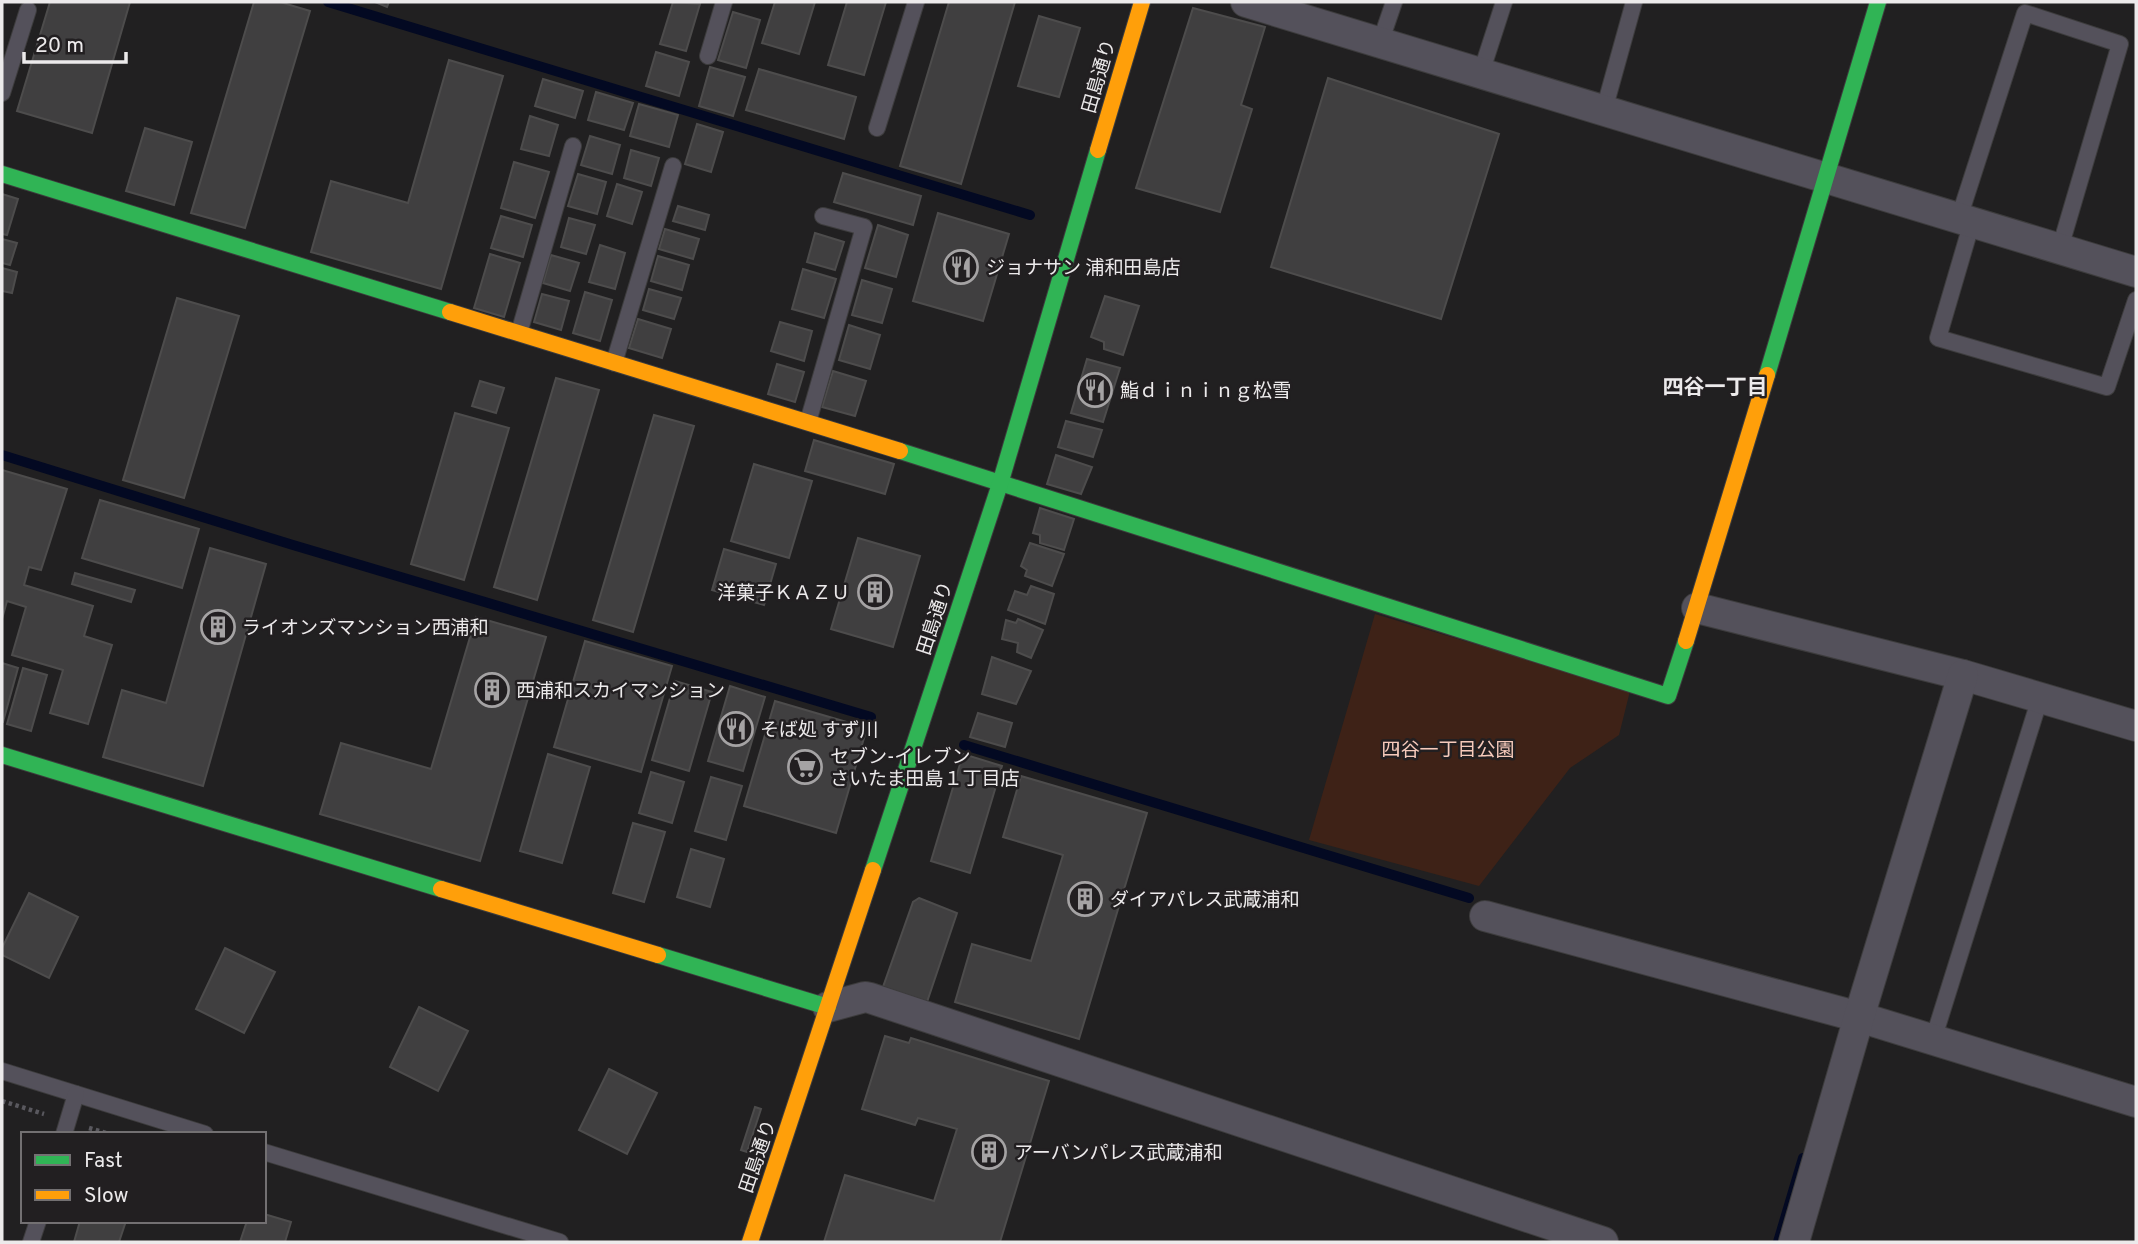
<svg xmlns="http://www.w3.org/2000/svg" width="2138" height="1244" font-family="Overpass,'Noto Sans JP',sans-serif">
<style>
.green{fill:#3e2217}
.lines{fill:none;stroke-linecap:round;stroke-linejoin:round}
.stream{stroke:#030922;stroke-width:10}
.building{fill:#403f40;stroke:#4d4c4c;stroke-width:2}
.lane-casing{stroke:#3d3c3d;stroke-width:18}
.street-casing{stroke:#3d3c3d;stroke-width:32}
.fast-casing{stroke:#3d3c3d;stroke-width:18}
.slow-casing{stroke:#3d3c3d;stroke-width:18}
.path{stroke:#59585e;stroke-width:4.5;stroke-dasharray:3.5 3.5;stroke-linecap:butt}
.lane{stroke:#54515b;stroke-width:16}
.street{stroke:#54515b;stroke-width:30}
.fast{stroke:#30b455;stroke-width:16}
.slow{stroke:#ff9f0a;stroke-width:16}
.labels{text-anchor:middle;stroke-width:5;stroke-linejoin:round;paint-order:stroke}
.street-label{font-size:19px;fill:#eceaeb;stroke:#221f21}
.poi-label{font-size:19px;fill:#eceaeb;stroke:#221f21;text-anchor:start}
.park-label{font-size:19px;fill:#f6cabb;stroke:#221f21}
.neighbourhood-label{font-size:21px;font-weight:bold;fill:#eceaeb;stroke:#221f21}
</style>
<rect width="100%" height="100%" fill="#212021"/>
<polygon class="green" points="1375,614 1630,691 1619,735 1570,768 1479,886 1309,840"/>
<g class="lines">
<g class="stream">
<polyline points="328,2 1030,215"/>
<polyline points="2,455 293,545 871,717"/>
<polyline points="964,745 1469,898"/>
<polyline points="1778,1242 1803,1158"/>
</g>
</g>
<g class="building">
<polygon points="50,2 130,2 92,133 17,111"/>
<polygon points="254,2 280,2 310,11 245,228 191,213"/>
<polygon points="375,2 389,2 387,7"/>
<polygon points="673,2 700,4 686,51 660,44"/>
<polygon points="775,2 815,2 799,54 762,43"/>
<polygon points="847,2 886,2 864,75 828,65"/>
<polygon points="949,2 1015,2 961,184 900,166"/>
<polygon points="1193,8 1265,27 1241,105 1252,109 1220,212 1136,188"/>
<polygon points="733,12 760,20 746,68 718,60"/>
<polygon points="1039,16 1080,28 1059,97 1018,86"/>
<polygon points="656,52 689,62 679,96 646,86"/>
<polygon points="449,60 503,76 441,289 311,252 331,181 408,203"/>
<polygon points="710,67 745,77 733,116 699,106"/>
<polygon points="759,69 856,97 844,139 746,110"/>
<polygon points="1328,78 1499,134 1441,319 1271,267"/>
<polygon points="543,79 583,91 575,118 535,106"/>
<polygon points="596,92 633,103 624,130 588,120"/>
<polygon points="639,104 678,115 669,147 630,136"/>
<polygon points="530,116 558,125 549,156 521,149"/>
<polygon points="697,124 723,132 711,172 685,164"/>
<polygon points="145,128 192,142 174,205 126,191"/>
<polygon points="590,136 620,145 612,174 581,165"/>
<polygon points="631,150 659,158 651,186 624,178"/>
<polygon points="514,162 549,172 535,218 501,208"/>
<polygon points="843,173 921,196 913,225 834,202"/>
<polygon points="578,174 606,182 597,214 568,206"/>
<polygon points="617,184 642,192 632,224 607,216"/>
<polygon points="2,194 18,199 7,235 2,234"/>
<polygon points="678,206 709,215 705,230 673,221"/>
<polygon points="938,213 1009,234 983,321 913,301"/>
<polygon points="501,216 532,225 523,257 491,248"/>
<polygon points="569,218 595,225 586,254 561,247"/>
<polygon points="878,225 908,235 896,277 865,268"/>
<polygon points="665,229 699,239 693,259 659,249"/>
<polygon points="815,233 844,242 835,270 807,262"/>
<polygon points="2,239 17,243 10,265 2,263"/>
<polygon points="600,245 625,253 615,289 589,282"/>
<polygon points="490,254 520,263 504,317 474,308"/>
<polygon points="551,255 579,263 570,291 543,283"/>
<polygon points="658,256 689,265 682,290 651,281"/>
<polygon points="2,268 17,272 12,293 2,291"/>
<polygon points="803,269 836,279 824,318 792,309"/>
<polygon points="862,280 892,289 882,323 852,315"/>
<polygon points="649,289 681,298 674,319 643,310"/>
<polygon points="585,292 612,300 600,341 573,333"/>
<polygon points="542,294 569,301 561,330 534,322"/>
<polygon points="1105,296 1139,306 1123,355 1104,349 1104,342 1091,337"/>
<polygon points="177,298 239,316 184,498 123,480"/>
<polygon points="638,319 671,329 662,358 629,348"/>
<polygon points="780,322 812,331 804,361 771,351"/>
<polygon points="849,325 880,335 870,369 839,360"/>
<polygon points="1087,359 1120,368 1103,422 1071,413"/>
<polygon points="777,364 804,372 795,402 768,394"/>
<polygon points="833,371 866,381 855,416 822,407"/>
<polygon points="556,378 599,390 537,600 494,587"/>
<polygon points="480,381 504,388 496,413 472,406"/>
<polygon points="455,413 509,428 464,580 411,564"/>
<polygon points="654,415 694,426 633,632 593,620"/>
<polygon points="1066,421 1102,430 1093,457 1058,447"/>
<polygon points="814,440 894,464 885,494 805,471"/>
<polygon points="1056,455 1092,467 1081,494 1047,484"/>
<polygon points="754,464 812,481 789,558 731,541"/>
<polygon points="2,470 67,489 41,570 29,567 24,585 93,606 84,636 112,645 88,724 50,713 63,670 12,655 26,607 7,601 2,619"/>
<polygon points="100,500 199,529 182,588 82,558"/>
<polygon points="1040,508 1074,519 1064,550 1040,543 1040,535 1033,533"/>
<polygon points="858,538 920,556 893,647 831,629"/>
<polygon points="1030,543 1064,554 1052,586 1025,576 1027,570 1021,566"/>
<polygon points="210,548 266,564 203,786 103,757 122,690 166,703"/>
<polygon points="724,549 776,564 764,605 712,590"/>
<polygon points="75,573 135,590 131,602 72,584"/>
<polygon points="1031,586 1054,594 1045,624 1008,610 1015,591 1027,595"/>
<polygon points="476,617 546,637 480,861 320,814 341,743 431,769"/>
<polygon points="1018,619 1043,630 1031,658 1017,652 1018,643 1002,639 1006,620 1016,623"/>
<polygon points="585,641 672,666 641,772 554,747"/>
<polygon points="992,657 1031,671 1016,704 982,694"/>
<polygon points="2,663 18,668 3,722 2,722"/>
<polygon points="23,668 47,675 31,731 7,724"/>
<polygon points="675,681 712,692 689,771 652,760"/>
<polygon points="730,686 765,697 743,771 708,761"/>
<polygon points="775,701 867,728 836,833 744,806"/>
<polygon points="978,713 1012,723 1005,747 970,737"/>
<polygon points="548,754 590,767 562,863 520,851"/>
<polygon points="963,754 1002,766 970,873 931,861"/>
<polygon points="651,772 684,782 672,823 639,813"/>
<polygon points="1021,776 1147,813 1079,1039 955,1002 972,944 1031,961 1063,855 1003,837"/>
<polygon points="711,777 742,786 726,840 695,831"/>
<polygon points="633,823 665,832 644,902 613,893"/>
<polygon points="691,849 724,859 710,907 677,897"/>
<polygon points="29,893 78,917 49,978 2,955 2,948"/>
<polygon points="919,898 957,913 927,1002 883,987 913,902"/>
<polygon points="225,948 275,972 244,1033 196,1009"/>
<polygon points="419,1007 468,1031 438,1091 390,1067"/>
<polygon points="885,1036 909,1043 911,1038 1049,1081 1000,1242 824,1242 845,1175 934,1201 957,1129 918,1118 915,1125 862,1109"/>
<polygon points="609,1069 657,1093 627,1154 579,1130"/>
<polygon points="755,1107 761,1109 747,1152 741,1150"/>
<polygon points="264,1214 291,1222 285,1242 240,1242 247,1221 264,1221"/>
<polygon points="80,1221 126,1221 119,1242 74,1242"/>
</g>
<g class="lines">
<g class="lane-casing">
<g id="lane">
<polyline points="1380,43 1394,2"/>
<polyline points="708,56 724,2"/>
<polyline points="1481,73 1504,2"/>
<polyline points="2,93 28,10"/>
<polyline points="1604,110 1634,2"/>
<polyline points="877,128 916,2"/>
<polyline points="1959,218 2025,13 2120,44 2060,248"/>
<polyline points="1972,222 1938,338 2107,387 2136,300"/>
<polyline points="519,333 573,146"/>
<polyline points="614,363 673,166"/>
<polyline points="808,422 864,227 823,216"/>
<polyline points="1933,1040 2040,698"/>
<polyline points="2,1071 205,1134"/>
<polyline points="64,1134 76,1094"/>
<polyline points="264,1152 560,1242"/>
<polyline points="31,1242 38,1221"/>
</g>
</g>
<g class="street-casing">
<g id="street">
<polyline points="1246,2 2136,272"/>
<polyline points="1697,608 1963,675 2136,726"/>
<polyline points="1485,916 1859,1017 2136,1102"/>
<polyline points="828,1007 865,997 870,998 1603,1242"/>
<polyline points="1794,1242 1859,1017 1963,675"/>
</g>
</g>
<g class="fast-casing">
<g id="fast">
<polyline points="2,174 450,312"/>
<polyline points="1767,375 1878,2"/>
<polyline points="900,451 1668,696 1686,641"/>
<polyline points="2,755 441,889"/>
<polyline points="873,870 1000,484 1098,150"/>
<polyline points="658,955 828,1007"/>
</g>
</g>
<g class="slow-casing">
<g id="slow">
<polyline points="1098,150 1142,2"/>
<polyline points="450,312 900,451"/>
<polyline points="1686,641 1767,375"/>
<polyline points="441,889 658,955"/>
<polyline points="750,1242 873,870"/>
</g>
</g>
<g class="path">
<polyline points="2,1101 44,1114"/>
<polyline points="89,1128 109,1134"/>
</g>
<use href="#lane" class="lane"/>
<use href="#street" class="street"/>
<use href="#fast" class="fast"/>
<use href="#slow" class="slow"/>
</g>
<defs>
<g id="restaurant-ring" transform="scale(1.75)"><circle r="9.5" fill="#221f21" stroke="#a5a3a4" stroke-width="1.5"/><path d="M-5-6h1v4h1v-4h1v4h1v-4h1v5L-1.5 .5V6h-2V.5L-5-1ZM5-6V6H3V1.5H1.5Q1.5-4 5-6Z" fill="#a5a3a4"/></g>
<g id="building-ring" transform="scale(1.75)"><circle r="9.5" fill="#221f21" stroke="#a5a3a4" stroke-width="1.5"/><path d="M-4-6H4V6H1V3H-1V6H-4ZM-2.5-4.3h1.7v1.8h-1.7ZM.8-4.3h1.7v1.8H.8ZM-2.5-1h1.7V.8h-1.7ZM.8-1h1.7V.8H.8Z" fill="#a5a3a4"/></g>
<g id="supermarket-ring" transform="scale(1.75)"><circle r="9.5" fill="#221f21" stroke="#a5a3a4" stroke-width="1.5"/><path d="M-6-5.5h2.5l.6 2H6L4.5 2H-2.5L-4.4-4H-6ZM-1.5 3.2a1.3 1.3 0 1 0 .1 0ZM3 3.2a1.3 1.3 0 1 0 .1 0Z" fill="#a5a3a4"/></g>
</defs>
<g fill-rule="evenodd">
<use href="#restaurant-ring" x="961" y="267"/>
<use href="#restaurant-ring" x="1095" y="390"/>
<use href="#building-ring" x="875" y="592"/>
<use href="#building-ring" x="218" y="627"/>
<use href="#building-ring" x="492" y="690"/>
<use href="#restaurant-ring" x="736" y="729"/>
<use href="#supermarket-ring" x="805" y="767"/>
<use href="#building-ring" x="1085" y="899"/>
<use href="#building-ring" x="989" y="1152"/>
</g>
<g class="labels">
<g class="street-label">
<text transform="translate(1098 76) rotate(-74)" y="7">田島通り</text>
<text transform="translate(934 618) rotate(-72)" y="7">田島通り</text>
<text transform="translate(757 1156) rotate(-71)" y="7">田島通り</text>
</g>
<g class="poi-label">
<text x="986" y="274">ジョナサン 浦和田島店</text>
<text x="1120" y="397">鮨ｄｉｎｉｎｇ松雪</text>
<text x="850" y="599" text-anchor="end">洋菓子ＫＡＺＵ</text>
<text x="242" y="634">ライオンズマンション西浦和</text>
<text x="516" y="697">西浦和スカイマンション</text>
<text x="760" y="736">そば処 すず川</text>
<text x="830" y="763">セブン-イレブン<tspan x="830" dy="22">さいたま田島１丁目店</tspan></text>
<text x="1110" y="906">ダイアパレス武蔵浦和</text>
<text x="1014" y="1159">アーバンパレス武蔵浦和</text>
</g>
<g class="park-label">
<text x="1448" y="756">四谷一丁目公園</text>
</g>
<g class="neighbourhood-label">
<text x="1715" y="394">四谷一丁目</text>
</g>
</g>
<rect width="2138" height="1244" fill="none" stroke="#eceaeb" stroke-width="7"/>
<rect x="21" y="1132" width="245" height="91" fill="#221f21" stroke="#737072" stroke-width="2"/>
<rect x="35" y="1155" width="35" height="10" fill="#30b455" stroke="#737072" stroke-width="2"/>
<text x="84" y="1167" font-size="21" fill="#eceaeb">Fast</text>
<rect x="35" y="1190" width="35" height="10" fill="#ff9f0a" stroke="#737072" stroke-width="2"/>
<text x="84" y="1202" font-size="21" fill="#eceaeb">Slow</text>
<path d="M24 52v10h102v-10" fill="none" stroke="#eceaeb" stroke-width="3.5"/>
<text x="35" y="52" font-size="21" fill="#eceaeb" stroke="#221f21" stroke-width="5" paint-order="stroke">20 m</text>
</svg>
